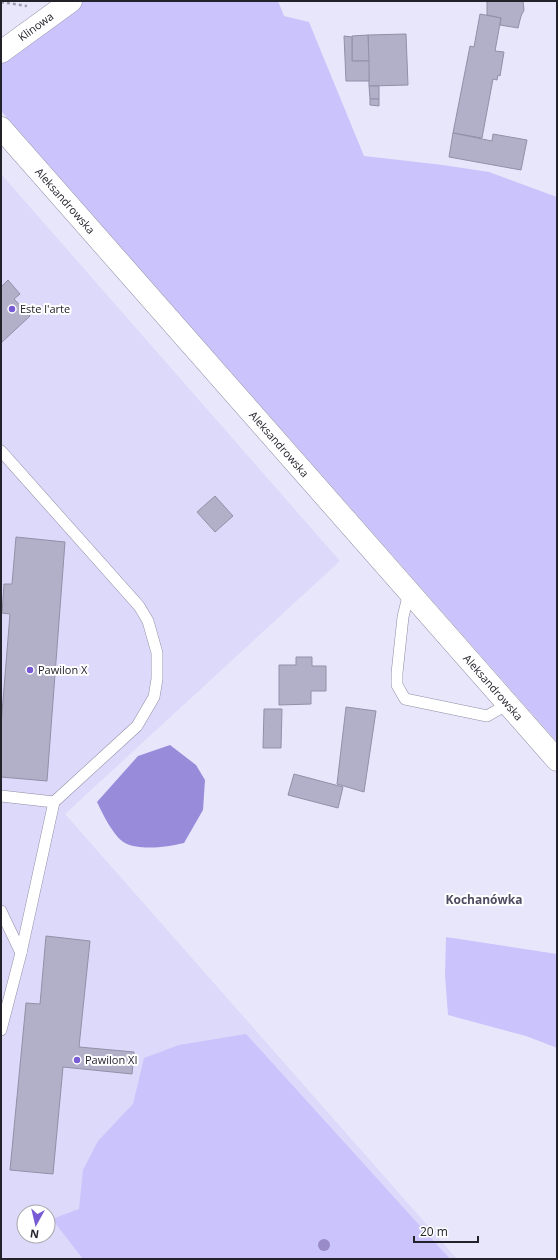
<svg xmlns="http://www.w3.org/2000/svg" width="558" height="1260" font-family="'Open Sans',sans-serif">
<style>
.built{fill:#ddd9fa;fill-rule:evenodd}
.green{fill:#cbc3fc}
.water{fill:#988bda}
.building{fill:#b2afc8;stroke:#9290a8}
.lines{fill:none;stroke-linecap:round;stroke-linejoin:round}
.lane-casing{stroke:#8f8ca4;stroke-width:12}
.street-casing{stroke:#8f8ca4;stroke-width:23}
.secondary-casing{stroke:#8f8ca4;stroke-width:23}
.path{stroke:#a09eaf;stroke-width:2.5;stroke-dasharray:3 3;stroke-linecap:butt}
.lane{stroke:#fff;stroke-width:11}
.street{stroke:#fff;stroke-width:22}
.secondary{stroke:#fff;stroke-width:22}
.tree{fill:#998bc8}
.poi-dot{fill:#785bd5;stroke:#fff;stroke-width:1.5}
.labels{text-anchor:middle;stroke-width:4;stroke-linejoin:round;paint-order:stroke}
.street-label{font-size:11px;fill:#23222b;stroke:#fff}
.poi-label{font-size:11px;fill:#23222b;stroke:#fff;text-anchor:start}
.neighbourhood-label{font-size:12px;font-weight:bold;fill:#4e4c61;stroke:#fff}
</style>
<rect width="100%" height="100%" fill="#e8e6fb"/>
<path class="built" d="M 1,174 L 340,561 L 65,814 L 457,1259 L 1,1259 ZM 24,1212 L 48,1212 L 48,1236 L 24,1236 Z"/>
<g class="green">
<polygon points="79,1 278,1 284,16 309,22 364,156 443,165 489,172 557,197 557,742 1,111 1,61"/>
<polygon points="446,937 557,954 557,1048 526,1036 448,1015 445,975"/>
<polygon points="246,1034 450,1259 83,1259 52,1219 79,1209 83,1170 98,1141 133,1104 144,1058 179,1045"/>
</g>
<path class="water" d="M 170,745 L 196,765 L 205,780 L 203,810 L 184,843 C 167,847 141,851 125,843 C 113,836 103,814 97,802 L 138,756 Z"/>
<g class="building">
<polygon points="487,1 523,1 524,10 521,16 518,28 500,25 501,18 487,15"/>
<polygon points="480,14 501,18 495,51 504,52 500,76 498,75 497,80 493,79 482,138 453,133 470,46 474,47"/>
<polygon points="406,34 408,85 369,86 368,35"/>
<polygon points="368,35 369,61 352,61 352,36"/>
<polygon points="344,36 352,37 352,61 369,61 369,81 346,81"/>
<polygon points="369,86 379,86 379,99 370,99"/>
<polygon points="370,99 379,99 379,106 370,105"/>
<polygon points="453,133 492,141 493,134 527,140 521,170 449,157"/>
<polygon points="8,280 20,294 14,299 30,316 1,343 1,287"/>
<polygon points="215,496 233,516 215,532 197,512"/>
<polygon points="16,537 65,542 47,781 1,777 1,725 10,614 2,613 4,584 12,584"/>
<polygon points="296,657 312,657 312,666 326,666 326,691 311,691 311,704 279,705 279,665 296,665"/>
<polygon points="346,707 376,711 364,792 337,784"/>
<polygon points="264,709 282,709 281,748 263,748"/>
<polygon points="294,774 343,787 338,808 288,795"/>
<polygon points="46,936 90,941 79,1047 134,1052 132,1074 63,1067 53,1174 10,1170 26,1003 40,1004"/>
</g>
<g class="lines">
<g class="lane-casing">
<g id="lane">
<polyline points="1,451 139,606 148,621 157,653 157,679 154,697 137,726 54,802 21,953 1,1030"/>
<polyline points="409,592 403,617 397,673 397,685 405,699 487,716 508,704"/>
<polyline points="1,796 54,802"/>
<polyline points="1,911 21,953"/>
</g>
</g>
<g class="street-casing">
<g id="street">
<path id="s1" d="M 1,52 L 71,1"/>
</g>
</g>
<g class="secondary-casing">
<g id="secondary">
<path id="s2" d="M 1,128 L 557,760"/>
</g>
</g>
<polyline class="path" points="1,2 27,6"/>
<use href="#lane" class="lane"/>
<use href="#street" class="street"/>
<use href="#secondary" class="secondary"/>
</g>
<circle class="tree" cx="324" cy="1245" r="6"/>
<g class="poi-dot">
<circle cx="12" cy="309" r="4"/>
<circle cx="30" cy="670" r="4"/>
<circle cx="77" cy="1060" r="4"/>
</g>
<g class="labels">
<g class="street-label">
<text dy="4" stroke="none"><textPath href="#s1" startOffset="43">Klinowa</textPath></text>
<text dy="4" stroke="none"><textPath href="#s2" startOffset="97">Aleksandrowska</textPath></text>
<text dy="4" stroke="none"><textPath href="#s2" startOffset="421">Aleksandrowska</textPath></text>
<text dy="4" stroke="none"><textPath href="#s2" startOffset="745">Aleksandrowska</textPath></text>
</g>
<g class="poi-label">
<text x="20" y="313">Este l'arte</text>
<text x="38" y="674">Pawilon X</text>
<text x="85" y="1064">Pawilon XI</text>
</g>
<g class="neighbourhood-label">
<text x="484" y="904">Kochanówka</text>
</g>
</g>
<rect width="558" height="1260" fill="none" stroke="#23222b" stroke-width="4"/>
<g transform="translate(36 1224) rotate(188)"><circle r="19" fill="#ffffff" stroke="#a7a7aa"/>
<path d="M0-3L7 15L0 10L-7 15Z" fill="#785bd5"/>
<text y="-6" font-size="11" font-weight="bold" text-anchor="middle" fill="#23222b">N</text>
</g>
<path d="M414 1236v6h64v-6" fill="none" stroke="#23222b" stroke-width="2"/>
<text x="420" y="1236" font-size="12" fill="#23222b" stroke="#ffffff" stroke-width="3" paint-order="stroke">20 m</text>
</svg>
